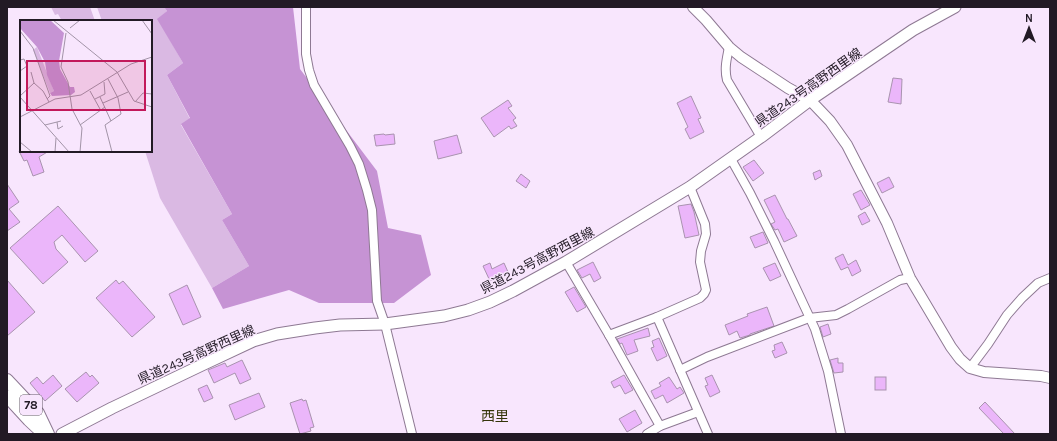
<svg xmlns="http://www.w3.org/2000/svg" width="1057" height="441" font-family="Karla,'Noto Sans JP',sans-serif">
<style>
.green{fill:#dab9e3}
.forest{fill:#c693d4}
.building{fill:#ebb6fa;stroke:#a993af}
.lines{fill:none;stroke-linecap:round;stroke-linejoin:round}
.minor-casing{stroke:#8e7993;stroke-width:10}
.tertiary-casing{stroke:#8e7993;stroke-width:12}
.secondary-casing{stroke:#8e7993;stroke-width:13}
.primary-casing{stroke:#8e7993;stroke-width:14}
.minor{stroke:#fff;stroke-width:8}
.tertiary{stroke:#fff;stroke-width:10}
.secondary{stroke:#fff;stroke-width:11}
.primary{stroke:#fff;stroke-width:12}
.labels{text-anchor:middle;stroke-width:3;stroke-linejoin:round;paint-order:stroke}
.shield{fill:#f8e6fd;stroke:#625766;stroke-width:1}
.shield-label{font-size:12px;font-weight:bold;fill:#221a25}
.street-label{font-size:13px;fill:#221a25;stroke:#f8e6fd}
.neighbourhood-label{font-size:14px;fill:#35350a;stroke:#f8e6fd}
.inset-road{fill:none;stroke:#a294a7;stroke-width:1}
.view{fill:#c2185b;fill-opacity:0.15;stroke:#c2185b;stroke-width:2}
.inset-edge{fill:none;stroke:#221a25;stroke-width:2}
</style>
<rect width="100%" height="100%" fill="#f8e6fd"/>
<g class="green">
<polygon points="51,7 90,7 95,21 62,21 58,14 55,15"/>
<polygon points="97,7 164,7 167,11 158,19 183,63 167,75 190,119 181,125 232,214 222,220 249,266 212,288 160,198 145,151 151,151 151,21 102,21"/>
</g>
<polygon class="forest" points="164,7 293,7 300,69 377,171 388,228 421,235 431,275 394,303 319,303 289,290 223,309 212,288 249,266 222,220 232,214 181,124 190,118 167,75 183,63 157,19 167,11"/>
<g class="building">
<polygon points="893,78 902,79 901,104 888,102"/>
<polygon points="691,96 701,118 698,119 704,132 690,139 685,129 688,127 677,103"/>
<polygon points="508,100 512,106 508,108 516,118 513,120 517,126 511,129 509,126 494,137 481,118"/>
<polygon points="384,134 385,135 394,134 395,144 376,146 374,135"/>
<polygon points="457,135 462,153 438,159 434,141"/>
<polygon points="19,151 49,151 39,157 44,172 33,176 27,160 24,161"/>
<polygon points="754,160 764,173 753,181 743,167"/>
<polygon points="820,170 822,176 815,180 813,173"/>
<polygon points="521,174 530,181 526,188 516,181"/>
<polygon points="889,177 894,187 882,193 877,183"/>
<polygon points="7,184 19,202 9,209 20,222 7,231"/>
<polygon points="861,190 870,205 861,210 853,194"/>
<polygon points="775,195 787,219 788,219 797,236 784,242 778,229 775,230 771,224 775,222 764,200"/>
<polygon points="691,204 694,212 699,235 685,238 678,206"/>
<polygon points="58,206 98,251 85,262 62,235 54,242 56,249 68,262 43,284 10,248"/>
<polygon points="865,212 870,221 862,225 858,216"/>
<polygon points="763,232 768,243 755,248 750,237"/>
<polygon points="843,254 848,265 856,260 861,271 852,276 848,267 841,270 835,258"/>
<polygon points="593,262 601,278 594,282 590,274 582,278 577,270"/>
<polygon points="490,263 492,269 504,263 508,272 490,281 483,266"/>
<polygon points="775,263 781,276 770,281 763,268"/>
<polygon points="7,280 35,312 7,336"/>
<polygon points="116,280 119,284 123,281 155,317 132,337 96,298"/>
<polygon points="187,285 201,317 183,325 169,294"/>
<polygon points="574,287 586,307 577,312 565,292"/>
<polygon points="767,307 774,326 750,334 750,335 740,338 737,331 729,335 725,325 748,316 747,314"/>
<polygon points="828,324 831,334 823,337 820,327"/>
<polygon points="648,328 650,336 634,340 638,351 627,355 622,343 620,344 617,339"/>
<polygon points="659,338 667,356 657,361 651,348 654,347 652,341"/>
<polygon points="782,342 787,353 775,358 772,351 775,350 774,345"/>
<polygon points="838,358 838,363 843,363 843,372 834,373 830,360"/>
<polygon points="242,360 251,379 240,384 235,373 214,383 208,370 225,363 227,367"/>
<polygon points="86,372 90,377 92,375 99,383 77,402 65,389"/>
<polygon points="53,375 62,386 45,401 30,383 37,377 43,384"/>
<polygon points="624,375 633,390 625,394 620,385 614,388 611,382"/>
<polygon points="712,375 720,392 710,397 705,386 708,385 705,378"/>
<polygon points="669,377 677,389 680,387 684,393 667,403 663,395 655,399 651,391 661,386 659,383"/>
<rect x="875" y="377" width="11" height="13"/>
<polygon points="207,385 213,398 204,402 198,389"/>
<polygon points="259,393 265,407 235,420 229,405"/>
<polygon points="302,399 303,401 306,400 314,427 310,428 311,431 300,434 290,403"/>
<polygon points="985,402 1015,434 1004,434 979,408"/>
<polygon points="635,410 642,423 627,432 619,419"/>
</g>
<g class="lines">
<g class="minor-casing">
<g id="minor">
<polyline points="306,7 306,54 309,70 314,85 350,146 359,164 367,190 372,210 377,301 385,324 412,434"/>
<path d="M 729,47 C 727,58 724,68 727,80 L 761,137"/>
<polyline points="731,159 750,193 774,241 815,329 828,371 841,434"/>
<polyline points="566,262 609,335 660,426"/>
<polyline points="657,317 708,434"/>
<polyline points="609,335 657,317 700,298 704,294 706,290 700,262 701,251 706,234 705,224 690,187"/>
<polyline points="970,368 988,344 1007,315 1022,298 1038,283 1050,278"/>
<polyline points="680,370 707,357 809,318 836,315 848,309 900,280 910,278"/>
<polyline points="647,434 660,426 698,412"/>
</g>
</g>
<g class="tertiary-casing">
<polyline id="tertiary" points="693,7 706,20 729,47 741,57 788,88 810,100 830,121 847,145 887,223 910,278 951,347 960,359 970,368 984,372 1041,376 1050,378"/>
</g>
<g class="secondary-casing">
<polyline id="secondary" points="62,434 112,408 202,365 253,341 277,334 315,328 340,325 385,324 444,316 468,310 490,302 513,291 566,262 690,187 761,137 810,100 913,30 955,7"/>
</g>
<g class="primary-casing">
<g id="primary">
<polyline points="7,380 38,413 48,434"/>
<polyline points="7,396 29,420 44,434"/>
</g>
</g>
<use href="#minor" class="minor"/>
<use href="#tertiary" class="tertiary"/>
<use href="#secondary" class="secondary"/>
<use href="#primary" class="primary"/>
</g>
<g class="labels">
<rect class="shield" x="20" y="395" width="22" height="20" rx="3"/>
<g class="shield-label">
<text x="31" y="409">78</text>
</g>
<g class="street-label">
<text transform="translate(808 87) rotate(-35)" y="5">県道243号高野西里線</text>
<text transform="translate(537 260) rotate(-28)" y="5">県道243号高野西里線</text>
<text transform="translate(196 354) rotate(-24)" y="5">県道243号高野西里線</text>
</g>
<g class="neighbourhood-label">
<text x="495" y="421">西里</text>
</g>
</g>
<g transform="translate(20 20)">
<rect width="132" height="132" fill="#f8e6fd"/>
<path d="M 17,27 L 34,71 L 30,73 L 13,30 Z" fill="#dab9e3"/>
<path d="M 0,0 L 30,0 L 44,13 L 39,41 L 40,49 L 50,67 L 54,67 L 55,72 L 51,75 L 32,76 L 30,73 L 34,71 L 27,55 L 25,42 L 17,27 L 0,8 Z" fill="#c693d4"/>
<path class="inset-road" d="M 33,0 L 97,52 L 114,81 L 132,87M 122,0 L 132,14M 50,8 L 60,0M 0,11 L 13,28 L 30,76 L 27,79M 46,13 L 41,47 L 48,62 L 52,89 L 62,108 L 60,132M 0,40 L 4,39 L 7,46 L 0,51M 11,52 L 14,63 L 23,71 L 29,82M 88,59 L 98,78 L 101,94 L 85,105 L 92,132M 70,71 L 80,89M 0,76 L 14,63M 0,77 L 49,132M 80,77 L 91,101M 75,79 L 85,74 L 84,62M 115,82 L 123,73 L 132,74M 83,83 L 108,72M 0,97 L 35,79 L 61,75 L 111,44 L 132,37M 37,102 L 38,109 L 43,106M 25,105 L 41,101M 60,105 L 85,87M 0,122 L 12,132M 35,132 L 36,118"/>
<path class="view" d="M 7,41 L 125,41 L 125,90 L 7,90 Z"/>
<rect width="132" height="132" class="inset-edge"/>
</g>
<rect width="1057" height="441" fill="none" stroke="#221a25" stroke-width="16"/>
<g transform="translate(1029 28)" stroke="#f8e6fd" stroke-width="3" paint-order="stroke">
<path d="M0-3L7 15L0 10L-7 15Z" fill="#221a25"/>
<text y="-6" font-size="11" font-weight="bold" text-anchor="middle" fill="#221a25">N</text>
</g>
</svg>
